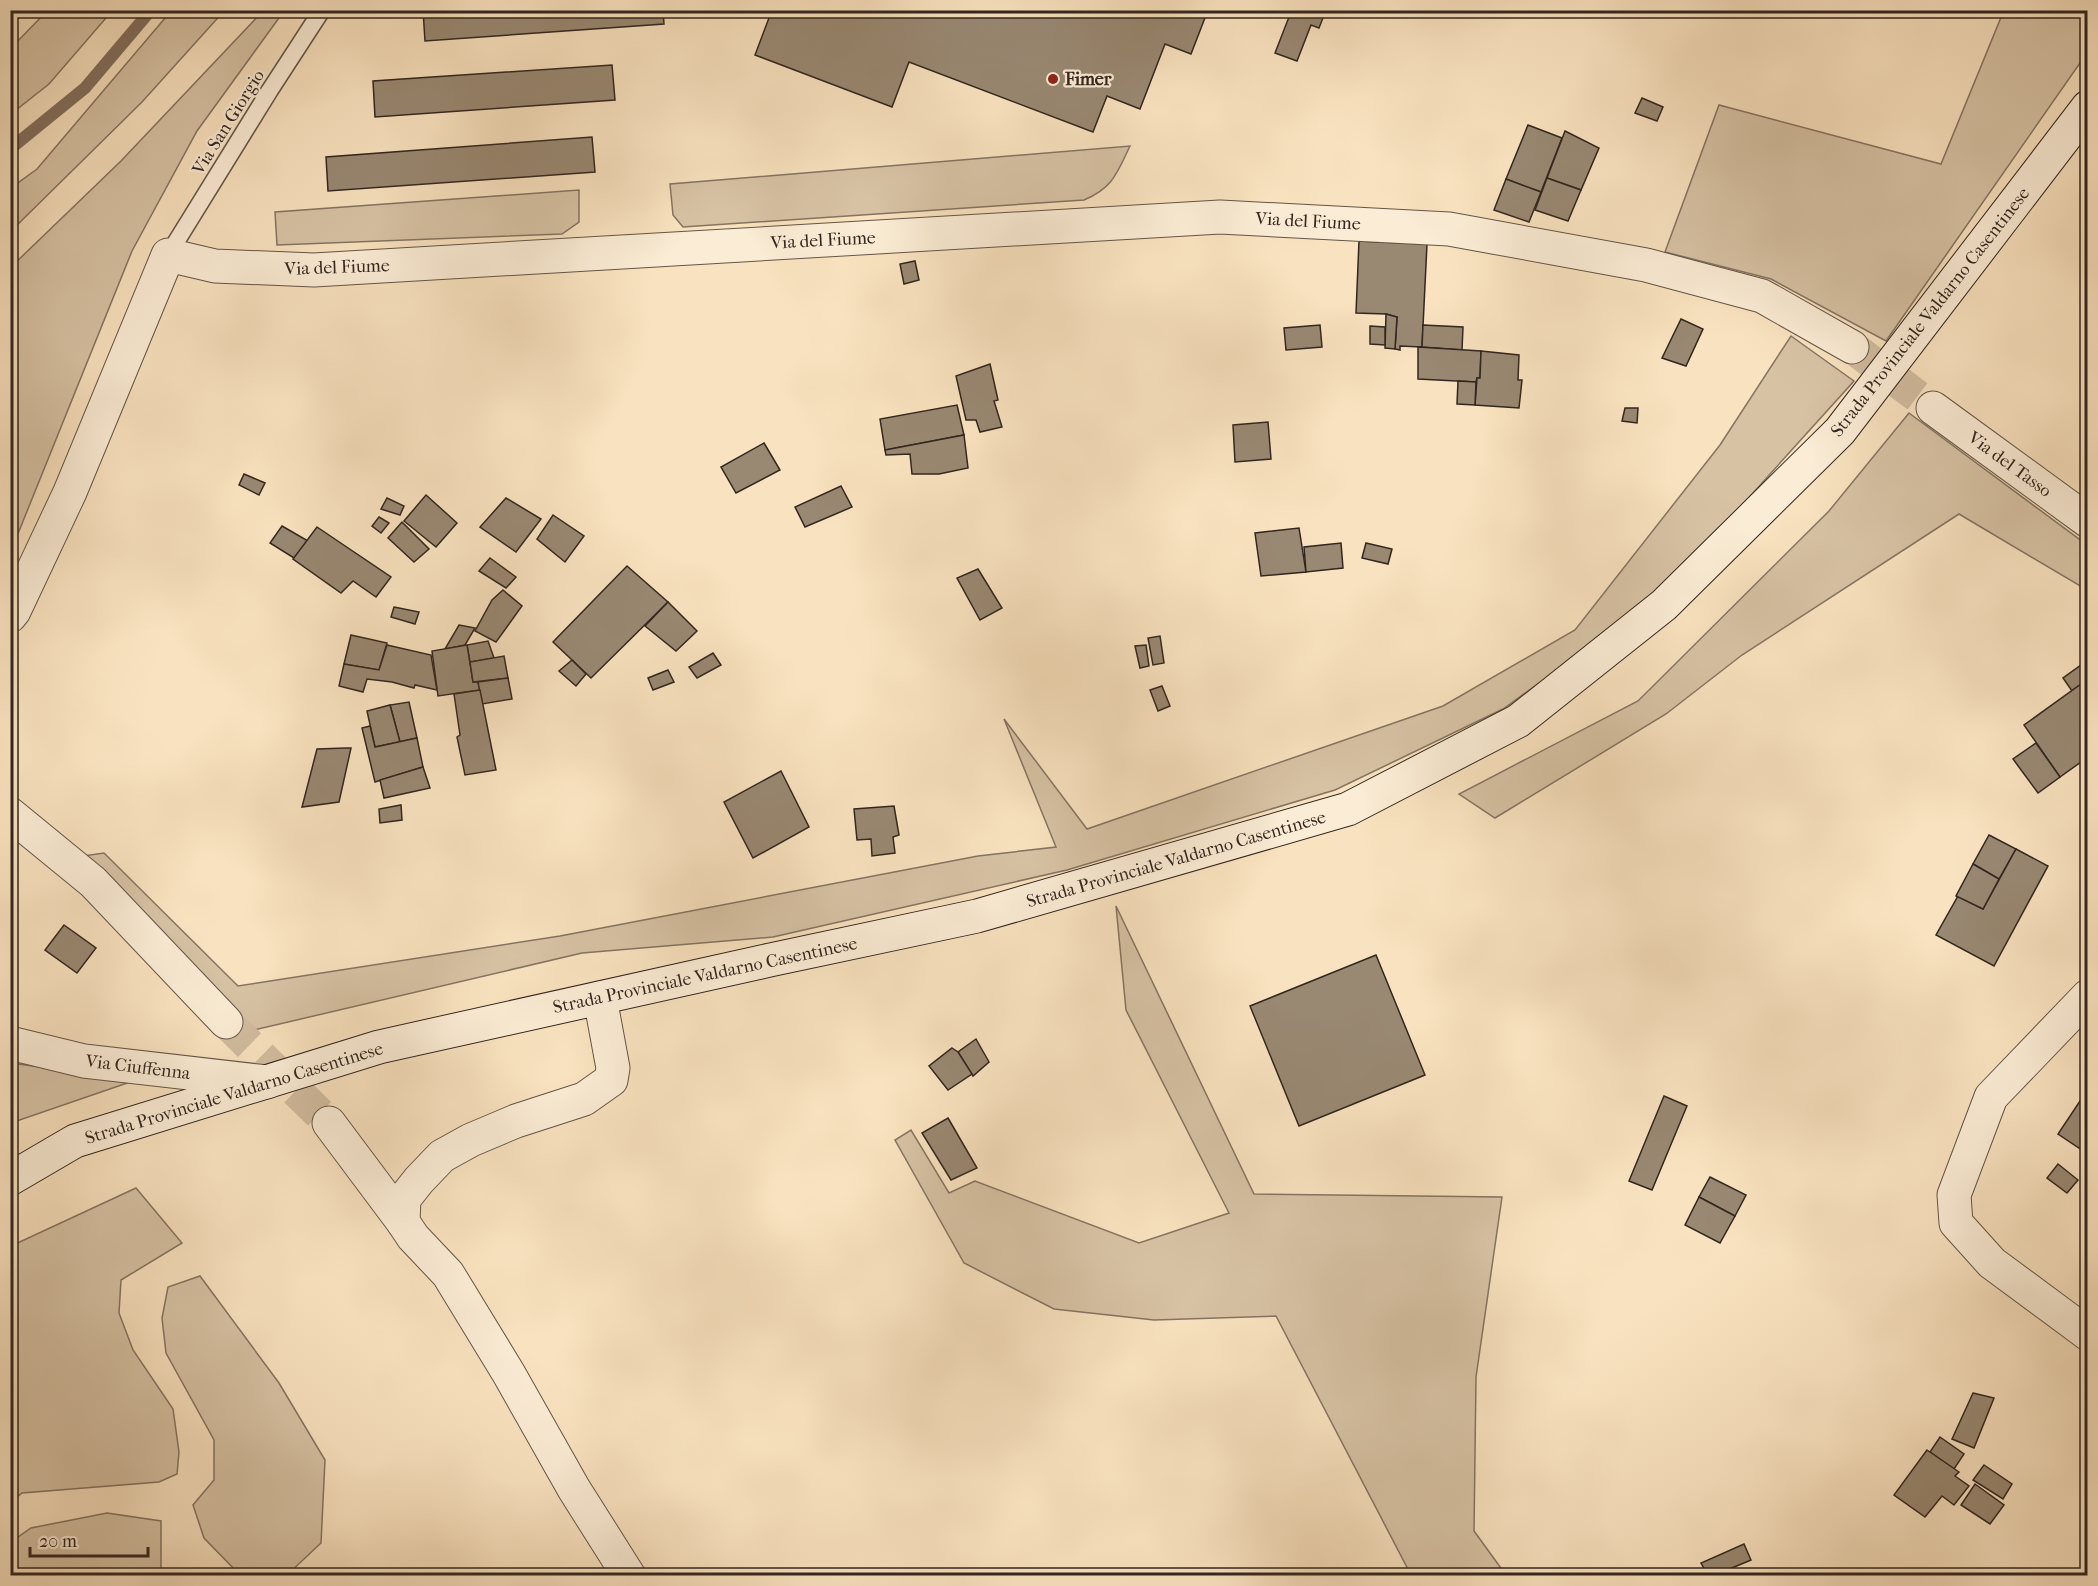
<svg xmlns="http://www.w3.org/2000/svg" width="2098" height="1586" font-family="'IM FELL French Canon',serif">
<style>
.green{fill:#d7c2a4;stroke:#847462;stroke-width:1.5}
.lines{fill:none;stroke-linecap:round;stroke-linejoin:round}
.stream{stroke:#81705f;stroke-width:12}
.building{fill:#998872;stroke:#32261f;stroke-width:1.5}
.street-tunnel{stroke:#d1bc9f;stroke-width:33;stroke-dasharray:33 16;stroke-linecap:butt}
.lane-casing{stroke:#645547;stroke-width:19}
.street-casing{stroke:#645547;stroke-width:35}
.secondary-casing{stroke:#32261f;stroke-width:35}
.lane{stroke:#fbecd5;stroke-width:16}
.street{stroke:#fbecd5;stroke-width:33}
.secondary{stroke:#fbecd5;stroke-width:33}
.poi-dot{fill:#8f2418;stroke:#fbecd5;stroke-width:2}
.labels{text-anchor:middle;stroke-width:4.5;stroke-linejoin:round;paint-order:stroke}
.poi-label{font-size:18px;font-weight:bold;fill:#32261f;stroke:#fbecd5;text-anchor:start}
.street-label{font-size:18px;fill:#32261f;stroke:#fbecd5}
</style>
<rect width="100%" height="100%" fill="#f9e2bf"/>
<filter id="stains"><feTurbulence type="fractalNoise" baseFrequency=".00333" numOctaves="4"/><feColorMatrix values="0 0 0 0 .2 0 0 0 0 .09 0 0 0 0 .02 0 0 0 .5 -.17"/></filter>
<radialGradient id="worn" r=".72"><stop offset=".6" stop-color="#630" stop-opacity="0"/><stop offset="1" stop-color="#630" stop-opacity=".3"/></radialGradient>
<g class="green">
<polygon points="2004,10 2087,11 2087,53 1886,341 1771,279 1665,252 1719,105 1941,164"/>
<polygon points="47,11 112,11 49,84 11,114 11,48"/>
<polygon points="171,11 224,11 142,102 11,231 11,188 37,169"/>
<polygon points="263,11 284,11 197,131 132,251 11,551 11,267 121,161"/>
<path d="M 1130,146 C 1117,173 1113,188 1084,200 L 683,227 L 673,215 L 670,184 Z"/>
<polygon points="579,190 579,222 562,234 277,245 275,212"/>
<polygon points="1791,336 1854,381 1660,596 1503,709 1335,790 1067,870 773,937 582,953 254,1030 83,856 104,853 238,986 560,936 978,856 1056,847 1004,719 1087,829 1443,706 1575,630 1720,445"/>
<polygon points="1909,413 2087,545 2087,590 1959,514 1742,655 1666,714 1495,818 1459,794 1638,701 1829,511"/>
<polygon points="1116,906 1254,1194 1502,1197 1476,1377 1474,1531 1506,1575 1411,1575 1276,1316 1154,1320 1054,1309 964,1263 895,1140 911,1130 949,1193 975,1181 1139,1243 1229,1213 1126,1010"/>
<polygon points="11,1063 136,1080 11,1123"/>
<polygon points="136,1188 182,1243 121,1280 119,1313 133,1350 173,1409 179,1452 177,1474 159,1482 22,1493 11,1502 11,1246"/>
<polygon points="200,1276 279,1383 325,1460 321,1543 287,1575 240,1575 204,1538 193,1505 214,1480 214,1440 166,1353 162,1318 168,1287"/>
<polygon points="107,1513 161,1521 161,1575 11,1575 11,1542 31,1528"/>
</g>
<g class="lines">
<polyline class="stream" points="10,149 85,88 151,10"/>
</g>
<g class="building">
<polygon points="423,10 663,10 664,24 425,41"/>
<polygon points="772,10 1208,10 1191,54 1165,44 1140,109 1107,96 1093,132 909,62 892,107 755,55"/>
<polygon points="1272,10 1326,10 1319,28 1311,25 1297,61 1275,53 1289,17"/>
<polygon points="612,65 615,100 375,117 373,81"/>
<polygon points="1642,98 1663,107 1657,121 1635,113"/>
<polygon points="1528,125 1562,138 1541,192 1506,179"/>
<polygon points="1565,131 1599,148 1581,190 1547,178"/>
<polygon points="592,137 595,172 328,191 326,157"/>
<polygon points="1547,178 1581,190 1568,221 1535,210"/>
<polygon points="1506,179 1541,192 1529,222 1494,210"/>
<polygon points="1359,241 1427,244 1422,347 1400,346 1400,350 1395,349 1397,317 1386,314 1356,313"/>
<polygon points="915,261 919,280 904,284 900,264"/>
<polygon points="1386,314 1397,317 1395,349 1385,348"/>
<polygon points="1681,319 1703,329 1686,366 1662,358"/>
<polygon points="1320,325 1322,347 1286,350 1284,328"/>
<polygon points="1423,325 1463,327 1462,350 1422,347"/>
<polygon points="1370,326 1385,327 1385,345 1370,344"/>
<polygon points="1418,347 1481,351 1480,378 1477,378 1476,382 1418,379"/>
<polygon points="1481,351 1519,355 1518,380 1522,380 1519,408 1475,405 1477,378 1480,378"/>
<polygon points="990,364 998,400 994,401 1002,427 980,432 976,420 966,420 956,376"/>
<polygon points="1458,381 1476,382 1475,405 1457,404"/>
<polygon points="957,405 964,435 885,450 880,419"/>
<polygon points="1625,408 1638,408 1637,423 1622,421"/>
<polygon points="1268,422 1271,459 1235,462 1233,425"/>
<polygon points="964,435 968,468 939,474 912,474 910,454 886,455 885,450"/>
<polygon points="764,443 780,470 736,493 721,467"/>
<polygon points="244,474 265,483 259,495 239,485"/>
<polygon points="841,486 852,507 805,527 795,507"/>
<polygon points="426,495 457,523 436,547 404,521"/>
<polygon points="387,498 404,506 400,515 381,509"/>
<polygon points="506,498 541,519 516,552 480,527"/>
<polygon points="553,515 584,536 565,562 537,539"/>
<polygon points="379,517 389,523 381,533 372,526"/>
<polygon points="402,522 429,549 414,562 388,538"/>
<polygon points="282,526 308,541 294,558 270,543"/>
<polygon points="317,527 391,577 376,597 353,581 341,593 293,559"/>
<polygon points="1299,528 1306,572 1261,576 1255,533"/>
<polygon points="1341,543 1343,568 1306,572 1304,547"/>
<polygon points="1366,543 1392,549 1388,564 1362,558"/>
<polygon points="490,558 516,577 506,588 479,571"/>
<polygon points="627,566 668,602 591,678 553,642"/>
<polygon points="978,569 1002,608 980,620 957,578"/>
<polygon points="503,590 522,606 496,642 475,631 492,600"/>
<polygon points="668,602 697,631 676,651 645,626"/>
<polygon points="394,607 419,612 415,624 391,617"/>
<polygon points="459,625 475,628 465,645 445,649"/>
<polygon points="351,635 387,643 379,670 344,664"/>
<polygon points="1160,636 1164,663 1153,665 1148,638"/>
<polygon points="488,641 494,658 470,662 467,645"/>
<polygon points="387,645 431,655 437,690 415,685 414,688 392,682 367,679 363,692 339,686 344,664 379,670"/>
<polygon points="467,645 473,682 478,682 480,690 438,696 432,651"/>
<polygon points="1146,645 1149,666 1140,668 1135,646"/>
<polygon points="713,653 721,665 697,678 689,667"/>
<polygon points="504,656 508,678 473,682 470,662"/>
<polygon points="572,660 586,674 576,686 559,671"/>
<polygon points="2088,660 2088,679 2072,691 2063,678"/>
<polygon points="668,670 674,682 653,690 648,678"/>
<polygon points="508,678 512,699 482,704 478,682"/>
<polygon points="2088,679 2088,757 2060,777 2024,725"/>
<polygon points="1162,686 1170,706 1158,711 1150,690"/>
<polygon points="480,690 496,770 465,775 457,737 460,735 454,694"/>
<polygon points="409,702 417,738 400,742 390,705"/>
<polygon points="390,705 400,742 375,747 367,711"/>
<polygon points="370,726 375,747 417,738 423,767 375,782 362,728"/>
<polygon points="2036,743 2060,777 2038,793 2013,759"/>
<polygon points="346,748 351,748 339,802 302,807 317,749"/>
<polygon points="423,767 430,788 384,798 380,780"/>
<polygon points="781,771 809,827 753,858 724,802"/>
<polygon points="401,805 402,820 380,823 379,809"/>
<polygon points="894,806 899,835 893,837 895,853 872,856 871,839 857,840 854,809"/>
<polygon points="1989,835 2016,849 1999,879 1973,864"/>
<polygon points="2016,849 2048,866 1994,966 1936,935 1958,896 1983,909"/>
<polygon points="1973,864 1999,879 1983,909 1956,896"/>
<polygon points="64,925 96,948 77,973 45,950"/>
<polygon points="1376,955 1425,1075 1299,1126 1250,1006"/>
<polygon points="976,1039 989,1062 973,1076 958,1052"/>
<polygon points="952,1048 958,1052 972,1074 948,1090 929,1066"/>
<polygon points="2088,1089 2088,1154 2058,1134"/>
<polygon points="1664,1096 1687,1106 1652,1190 1629,1181"/>
<polygon points="948,1118 977,1168 951,1180 922,1133"/>
<polygon points="2058,1164 2078,1180 2067,1193 2047,1178"/>
<polygon points="1710,1177 1746,1195 1735,1216 1699,1197"/>
<polygon points="1699,1197 1735,1216 1720,1243 1685,1225"/>
<polygon points="1973,1393 1994,1398 1974,1448 1952,1439"/>
<polygon points="1940,1437 1964,1454 1954,1469 1930,1452"/>
<polygon points="1927,1450 1959,1472 1955,1476 1969,1486 1954,1505 1942,1496 1925,1517 1894,1495"/>
<polygon points="1984,1465 2012,1484 2003,1499 1973,1480"/>
<polygon points="1975,1484 2004,1505 1990,1524 1961,1505"/>
<polygon points="1744,1544 1751,1560 1727,1570 1730,1576 1699,1576 1706,1572 1701,1563"/>
</g>
<g class="lines">
<g class="street-tunnel">
<polyline points="1852,347 1933,408"/>
<polyline points="226,1022 329,1123"/>
</g>
<g class="lane-casing">
<polyline id="lane" points="168,255 270,90 322,10"/>
</g>
<g class="street-casing">
<g id="street">
<polyline points="1933,408 2088,521"/>
<polyline points="10,616 14,611 70,492 168,255 215,266 314,270 1220,217 1449,229 1646,265 1762,296 1852,347"/>
<polyline points="10,814 93,882 226,1022"/>
<polyline points="2088,996 1991,1097 1954,1195 1956,1223 1992,1263 2088,1334"/>
<polyline points="600,998 613,1068 611,1080 584,1099 516,1121 471,1140 442,1156 419,1180 404,1199 403,1222 413,1237 448,1274 509,1374 574,1489 629,1576"/>
<polyline points="10,1043 84,1061 267,1082"/>
<polyline points="329,1123 403,1222"/>
</g>
</g>
<g class="secondary-casing">
<polyline id="secondary" points="10,1179 75,1141 379,1047 770,960 977,916 1348,809 1518,721 1664,605 1840,431 2088,107"/>
</g>
<use href="#lane" class="lane"/>
<use href="#street" class="street"/>
<use href="#secondary" class="secondary"/>
</g>
<circle class="poi-dot" cx="1053" cy="79" r="6"/>
<g class="labels">
<g class="poi-label">
<text x="1065" y="85">Fimer</text>
</g>
<g class="street-label">
<text transform="translate(228 122) rotate(-58)" y="6">Via San Giorgio</text>
<text transform="translate(1308 221) rotate(3)" y="6">Via del Fiume</text>
<text transform="translate(823 240) rotate(-3)" y="6">Via del Fiume</text>
<text transform="translate(337 267) rotate(-2)" y="6">Via del Fiume</text>
<text transform="translate(1930 312) rotate(-52)" y="6">Strada Provinciale Valdarno Casentinese</text>
<text transform="translate(2010 464) rotate(36)" y="6">Via del Tasso</text>
<text transform="translate(1176 859) rotate(-16)" y="6">Strada Provinciale Valdarno Casentinese</text>
<text transform="translate(705 975) rotate(-12)" y="6">Strada Provinciale Valdarno Casentinese</text>
<text transform="translate(138 1067) rotate(7)" y="6">Via Ciuffenna</text>
<text transform="translate(234 1093) rotate(-17)" y="6">Strada Provinciale Valdarno Casentinese</text>
</g>
</g>
<rect width="2098" height="1586" fill="none" stroke="#f9e2bf" stroke-width="36"/>
<rect x="12" y="12" width="2074" height="1562" fill="none" stroke="#32261f" stroke-width="3"/>
<rect x="18" y="18" width="2062" height="1550" fill="none" stroke="#32261f" stroke-width="1.5"/>
<path d="M30 1547v9h118v-9" fill="none" stroke="#32261f" stroke-width="3"/>
<text x="39" y="1547" font-size="18" fill="#32261f" stroke="#fbecd5" stroke-width="4.5" paint-order="stroke">20 m</text>
<rect width="100%" height="100%" filter="url(#stains)"/>
<rect width="100%" height="100%" fill="url(#worn)"/>
</svg>
